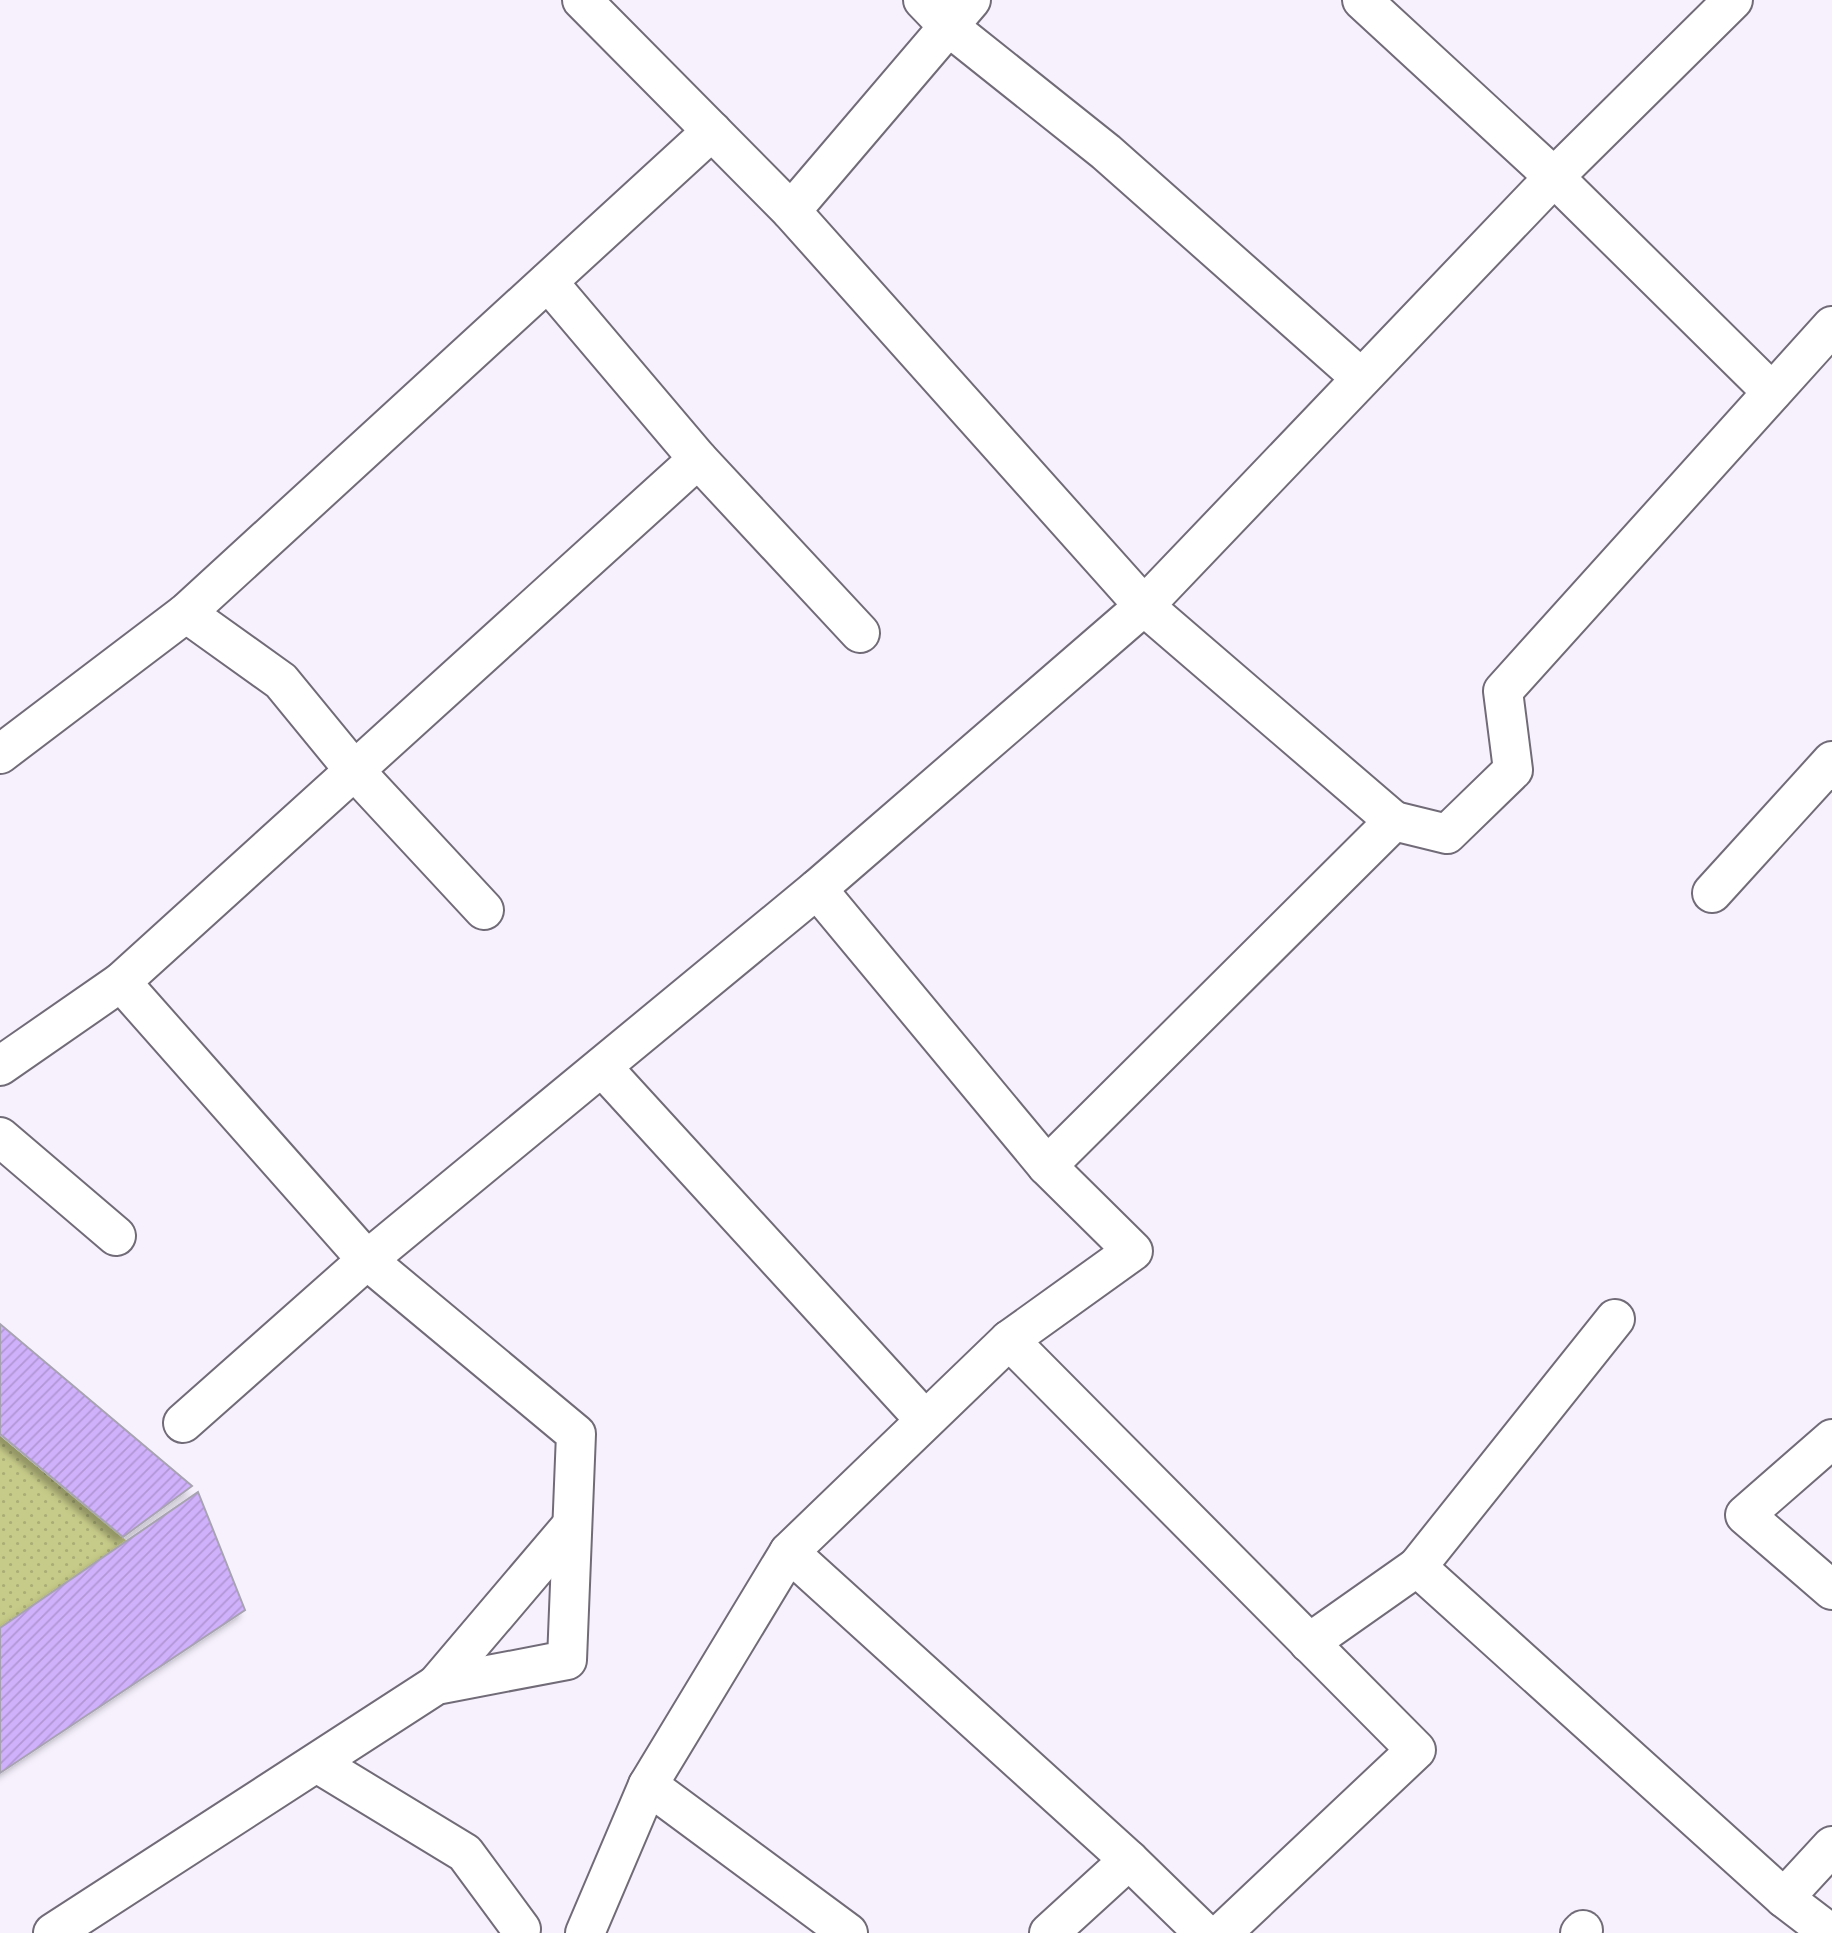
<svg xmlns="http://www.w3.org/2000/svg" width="1832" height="1933" font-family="'DM Sans',sans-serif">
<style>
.grass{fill:url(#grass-dots)}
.building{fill:url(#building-hatch);stroke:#a8a3b1;stroke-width:2;filter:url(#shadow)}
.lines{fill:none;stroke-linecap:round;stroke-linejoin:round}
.minor-casing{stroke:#716b78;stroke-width:42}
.minor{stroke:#fff;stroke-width:38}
</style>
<defs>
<pattern id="grass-dots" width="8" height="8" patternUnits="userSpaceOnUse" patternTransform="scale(1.75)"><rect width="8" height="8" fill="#c7cb89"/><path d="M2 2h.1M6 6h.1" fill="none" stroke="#aaae76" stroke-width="1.8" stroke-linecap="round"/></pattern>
<pattern id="building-hatch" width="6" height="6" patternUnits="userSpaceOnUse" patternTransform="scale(1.75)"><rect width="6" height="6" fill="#cfb0fa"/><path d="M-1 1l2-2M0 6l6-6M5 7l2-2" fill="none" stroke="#b197d6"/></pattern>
<filter id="shadow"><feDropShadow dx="-6" dy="6" stdDeviation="3.5" flood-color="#0004"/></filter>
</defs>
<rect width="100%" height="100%" fill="#f6f1fd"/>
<polygon class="grass" points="0,1436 128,1542 0,1630"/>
<g class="building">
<polygon points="0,1324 192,1486 123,1537 0,1434"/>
<polygon points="198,1492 245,1610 0,1773 0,1628"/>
</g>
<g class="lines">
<g class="minor-casing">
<g id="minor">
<polyline points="582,0 791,211 971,0"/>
<polyline points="923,0 948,26 1106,152 1361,378"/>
<polyline points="1362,0 1554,177 1772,392"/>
<polyline points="791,211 1144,606 1554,177 1733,0"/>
<polyline points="548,282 698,459 860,633"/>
<polyline points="186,613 281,681 354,770 484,910"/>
<polyline points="0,754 186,613 712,131"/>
<polyline points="1394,821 1447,834 1513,770 1503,691 1832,326"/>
<polyline points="817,889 1047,1166"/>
<polyline points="1712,893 1832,761"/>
<polyline points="121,982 698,459"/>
<polyline points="0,1066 121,982 367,1260 576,1434 567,1660 436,1685 53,1933"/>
<polyline points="602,1067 925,1420"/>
<polyline points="0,1137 116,1236"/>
<polyline points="183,1423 367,1260 817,889 1144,606 1394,821 1047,1166 1133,1251 1009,1340"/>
<polyline points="1832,1439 1745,1515 1832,1590"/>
<polyline points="789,1552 1009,1340 1416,1750 1222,1933"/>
<polyline points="1417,1567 1615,1319"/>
<polyline points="1309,1643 1417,1567 1784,1898 1832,1846"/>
<polyline points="436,1685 572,1525"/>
<polyline points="317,1763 465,1853 521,1929"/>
<polyline points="648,1785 848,1933"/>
<polyline points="1784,1898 1830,1933"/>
<polyline points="585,1933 648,1785 789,1552 1129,1860 1204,1933"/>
<polyline points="1049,1933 1129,1860"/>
<polyline points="1580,1933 1583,1930"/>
</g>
</g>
<use href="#minor" class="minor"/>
</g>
</svg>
